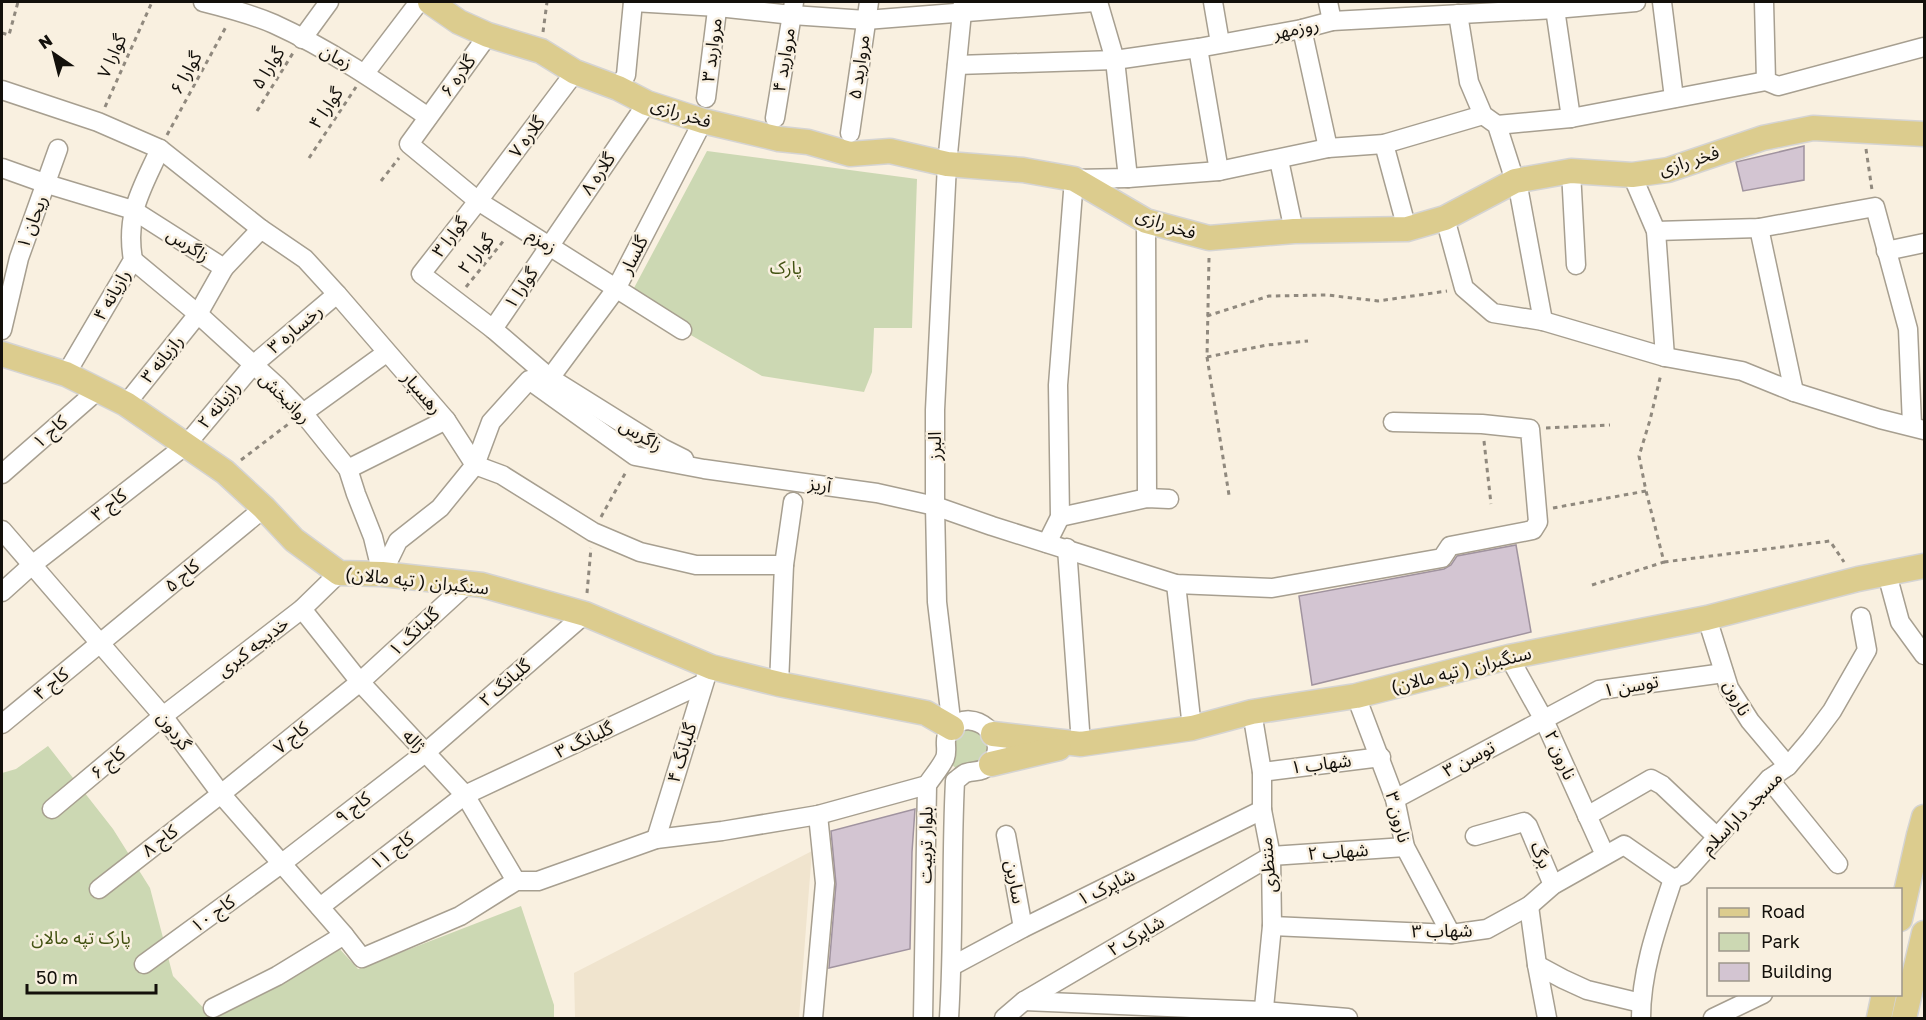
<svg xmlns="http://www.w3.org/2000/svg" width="1926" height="1020" font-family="'Golos Text','Noto Sans Arabic',sans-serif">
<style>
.built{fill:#f0e4ce}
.green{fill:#ccd8b3}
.building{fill:#d3c5d2;stroke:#a0939f;stroke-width:1.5}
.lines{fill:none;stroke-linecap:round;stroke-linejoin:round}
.minor-casing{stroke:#a79f90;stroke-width:21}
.major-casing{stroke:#d5d4d3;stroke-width:27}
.path{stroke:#90897e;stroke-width:3;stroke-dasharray:4.5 4.5;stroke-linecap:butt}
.minor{stroke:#fff;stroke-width:18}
.major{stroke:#dccc8e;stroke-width:24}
.labels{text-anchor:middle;stroke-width:5;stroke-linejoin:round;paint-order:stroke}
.street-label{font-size:18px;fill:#13100b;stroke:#f9f0e0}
.park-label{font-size:18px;fill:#435212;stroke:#f9f0e0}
</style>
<rect width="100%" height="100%" fill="#f9f0e0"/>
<polygon class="built" points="812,851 799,1018 575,1018 574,973"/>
<g class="green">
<polygon points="707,151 917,179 912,328 874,328 872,372 864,392 762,376 682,330 634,288"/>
<path d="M 976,721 L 996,755 L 965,773 C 947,765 948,759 944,741 Z"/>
<polygon points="48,746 113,829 150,888 173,976 213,1018 2,1018 2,773 16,769"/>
<polygon points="521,906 554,1005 554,1018 215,1018 337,946 358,969"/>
</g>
<g class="building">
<polygon points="1804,146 1804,180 1743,191 1736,162"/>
<polygon points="1516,545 1531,632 1312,685 1299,596 1444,569 1451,565 1457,556"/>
<polygon points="915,809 912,852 910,949 829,968 836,884 831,831"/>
</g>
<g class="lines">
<g class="minor-casing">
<g id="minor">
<path d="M 203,2 C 227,8 251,14 274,24 C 329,49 379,83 428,117"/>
<polyline points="633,2 718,7 792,15 866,20 1095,2"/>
<polyline points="1098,2 1115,60 1128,178"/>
<polyline points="1213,2 1220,43"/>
<polyline points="1328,2 1332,21"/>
<polyline points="1554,2 1571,118"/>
<polyline points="1662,2 1674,98"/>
<polyline points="1764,2 1766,81 1778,86 1924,47"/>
<polyline points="1458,14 1469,82 1483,115 1497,125 1515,181"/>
<polyline points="1302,29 1328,148"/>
<polyline points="488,35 409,144 478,201 682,330"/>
<polyline points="302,39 329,2"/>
<polyline points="1198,48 1219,171"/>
<polyline points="957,65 1115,60 1198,48 1302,29 1332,21 1555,9 1636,2"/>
<polyline points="575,72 478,201 421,274 493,329 550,378 662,448 684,459"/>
<polyline points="365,73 419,2"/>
<polyline points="618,88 626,75 633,2"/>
<polyline points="2,90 98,122 160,149 261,229"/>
<polyline points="706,98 718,2"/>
<polyline points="775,118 794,2"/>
<polyline points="1497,125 1571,118 1766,81"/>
<polyline points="850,133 869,2"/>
<polyline points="1384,144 1407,229"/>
<polyline points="1279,160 1294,231"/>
<polyline points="2,168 47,184 133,210 224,268 261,229 305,259 337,294 446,420 475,465 502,475 593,532 640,552 696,565 784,565 793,502"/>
<polyline points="1571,171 1576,265"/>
<polyline points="1632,175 1656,231 1665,357"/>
<polyline points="1517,181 1543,321"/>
<polyline points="1445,218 1464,288 1493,313 1543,321 1665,357 1742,371 1794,392 1880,419 1924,430"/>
<polyline points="1146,221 1147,498"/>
<polyline points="1759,228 1794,392"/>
<polyline points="1656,231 1759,228 1875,207 1908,329 1912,425"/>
<polyline points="1886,251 1924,243"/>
<polyline points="133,260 198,314 278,387 303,413 348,469 356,494 373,537 382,574"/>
<polyline points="493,329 647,103"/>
<polyline points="2,330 19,258 58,149"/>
<path d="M 66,374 L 133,260 C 125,213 142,189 160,149"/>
<polyline points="550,378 616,289 703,121"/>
<polyline points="126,404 198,314 224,268"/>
<polyline points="303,413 386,353"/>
<polyline points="348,469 446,420"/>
<polyline points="2,474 98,390"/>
<polyline points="1060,517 1147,498 1169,499"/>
<polyline points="2,530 163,716 221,794 344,935"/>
<polyline points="1047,543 1060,517 1058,385 1074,179 1128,178 1219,171 1328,148 1384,144 1483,115"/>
<polyline points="1067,548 1081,744"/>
<polyline points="382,574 398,541 440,508 475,465 491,422 529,380 635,456 704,469 877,493 935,506 992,526 1176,584 1272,588 1442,558 1450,546 1533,530 1538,522 1530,429 1482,424 1393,422"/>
<polyline points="1887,574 1900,622 1924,655"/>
<polyline points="1176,584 1192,728"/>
<polyline points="2,592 32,565 186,445 253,365 337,294"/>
<polyline points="302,609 360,682 465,795 516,881"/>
<polyline points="1707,618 1729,688 1750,721 1788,766"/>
<polyline points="1509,657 1544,720 1605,855"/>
<polyline points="779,684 784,565"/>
<polyline points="1356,696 1395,799 1405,847 1451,934"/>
<polyline points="1252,712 1262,772 1262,810 1271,856 1272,926 1263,1018"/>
<polyline points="2,724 264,508"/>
<polyline points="952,728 937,602 935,506 935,410 947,164 963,2"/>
<polyline points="1262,772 1381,757"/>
<polyline points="1769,779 1838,864"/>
<polyline points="1395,799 1599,690 1724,673"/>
<polyline points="52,809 163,716 302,609 339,573"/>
<polyline points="1587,816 1651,779 1662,785 1717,837"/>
<polyline points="1006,835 1023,928"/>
<polyline points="1475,836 1524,822 1528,826 1553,885"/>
<polyline points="656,839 706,677"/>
<polyline points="99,889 221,794 360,682 468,583"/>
<polyline points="1529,906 1537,965 1547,1018"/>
<polyline points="320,907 465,795 702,684"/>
<polyline points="1272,926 1451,934 1487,929 1529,906 1553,885 1624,845 1673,879"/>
<polyline points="144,964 281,864 425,753 585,614"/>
<polyline points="1537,965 1563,979 1587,990 1641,1003"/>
<polyline points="952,966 1023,928 1262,810"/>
<polyline points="1024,1001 1263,1011 1348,1018"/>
<polyline points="213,1008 277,976 344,935 362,958 460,916 516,881 538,881 656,839 722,831 818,815 927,785"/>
<polyline points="813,1018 825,883 818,815"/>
<path d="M 923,1018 L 927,785 C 932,777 941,767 945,758 C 949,747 941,739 952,728 C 972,705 1012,739 991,763 C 983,773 976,770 966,773 C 963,774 958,779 955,781 C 951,860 954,939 949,1018"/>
<polyline points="1004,1018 1024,1001 1271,856 1405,847"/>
<path d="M 1641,1018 C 1641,970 1658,924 1673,879 L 1683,875 L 1769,779 L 1788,766 L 1811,739 L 1832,711 L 1867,650 L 1861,617"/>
<polyline points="1713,1018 1763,994"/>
</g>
</g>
<g class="major-casing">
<g id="major">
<polyline points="430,2 459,22 488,35 541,51 575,72 618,88 647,103 703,121 779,139 808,142 850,154 890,151 947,164 1023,170 1074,179 1146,221 1209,238 1294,231 1407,229 1445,218 1515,181 1571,171 1632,175 1668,170 1763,138 1813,128 1924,134"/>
<polyline points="2,354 66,374 126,404 225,472 264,508 294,540 339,573 382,574 482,585 585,614 711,667 779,684 926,713 952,728"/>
<polyline points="993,734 1081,744 1192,728 1252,712 1356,696 1509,657 1707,618 1858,579 1924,566"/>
<polyline points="991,764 1059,748"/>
<polyline points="1900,919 1919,835 1924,817"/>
<polyline points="1879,1018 1884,994"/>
<polyline points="1904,1018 1924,933"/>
</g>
</g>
<g class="path">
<polyline points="543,32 547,2"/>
<polyline points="2,33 9,35 18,2"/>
<polyline points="105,107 152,2"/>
<polyline points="257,111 293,53"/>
<polyline points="167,135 227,25"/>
<polyline points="1866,149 1872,190"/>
<polyline points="309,158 356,87"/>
<polyline points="381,181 399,158"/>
<polyline points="1209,258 1207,357 1229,495"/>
<polyline points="466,287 505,239"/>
<polyline points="1207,316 1269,296 1327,295 1378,301 1447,291"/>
<polyline points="1207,357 1267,345 1308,341"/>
<polyline points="1546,428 1610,425"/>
<polyline points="1484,441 1491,504"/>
<polyline points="241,460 291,422"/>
<polyline points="1553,508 1646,491 1639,456 1650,420 1661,374"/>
<polyline points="601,517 627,470"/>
<polyline points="1664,562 1830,541 1844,562"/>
<polyline points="1592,585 1664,562 1646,491"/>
<polyline points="587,593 591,548"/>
</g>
<use href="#minor" class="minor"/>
<use href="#major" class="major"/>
</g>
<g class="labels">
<g class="street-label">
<text transform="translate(1296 29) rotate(-12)" y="6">روزمهر</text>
<text transform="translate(712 50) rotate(-83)" y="6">مرواربد ۳</text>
<text transform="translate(112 56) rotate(-66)" y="6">گوارا ۷</text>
<text transform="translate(336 57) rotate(28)" y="6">زمان</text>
<text transform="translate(784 60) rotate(-81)" y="6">مروارید ۴</text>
<text transform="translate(859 67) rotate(-82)" y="6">مروارید ۵</text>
<text transform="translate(268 68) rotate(-58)" y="6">گوارا ۵</text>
<text transform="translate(186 73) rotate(-61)" y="6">گوارا ۶</text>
<text transform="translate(458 76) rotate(-54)" y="6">گلاره ۶</text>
<text transform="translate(326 108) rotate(-56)" y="6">گوارا ۴</text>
<text transform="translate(681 113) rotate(18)" y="6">فخر رازی</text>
<text transform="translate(527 137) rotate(-53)" y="6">گلاره ۷</text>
<text transform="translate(1689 161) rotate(-17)" y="6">فخر رازی</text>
<text transform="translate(598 174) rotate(-56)" y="6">گلاره ۸</text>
<text transform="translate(32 222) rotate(-69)" y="6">ریحان ۱</text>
<text transform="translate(1166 224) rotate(19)" y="6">فخر رازی</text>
<text transform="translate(450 237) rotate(-52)" y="6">گوارا ۳</text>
<text transform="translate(542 241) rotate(33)" y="6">زمزم</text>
<text transform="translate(188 245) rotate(33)" y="6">زاگرس</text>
<text transform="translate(476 254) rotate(-51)" y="6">گوارا ۲</text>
<text transform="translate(634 255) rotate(-63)" y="6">گلسار</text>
<text transform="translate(521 288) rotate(-56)" y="6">گوارا ۱</text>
<text transform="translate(112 295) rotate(-60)" y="6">رازیانه ۴</text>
<text transform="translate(295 329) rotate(-40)" y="6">رخساره ۳</text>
<text transform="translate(162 359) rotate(-51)" y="6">رازیانه ۳</text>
<text transform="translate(422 393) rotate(49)" y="6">رهسپار</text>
<text transform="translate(285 398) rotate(45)" y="6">روانبخش</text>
<text transform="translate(219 405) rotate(-50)" y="6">رازیانه ۲</text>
<text transform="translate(50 432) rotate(-41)" y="6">کاج ۱</text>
<text transform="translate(641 435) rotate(31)" y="6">زاگرس</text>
<text transform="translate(935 446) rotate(-90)" y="6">البرز</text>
<text transform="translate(820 485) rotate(8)" y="6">آریز</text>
<text transform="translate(109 505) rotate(-38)" y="6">کاج ۳</text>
<text transform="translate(182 576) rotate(-40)" y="6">کاج ۵</text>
<text transform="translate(417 581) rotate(6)" y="6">سنگبران ( تپه مالان)</text>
<text transform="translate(414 632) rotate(-43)" y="6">گلبانگ ۱</text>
<text transform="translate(253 647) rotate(-38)" y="6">خدیجه کبری</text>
<text transform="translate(1461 670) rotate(-14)" y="6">سنگبران ( تپه مالان)</text>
<text transform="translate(505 683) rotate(-41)" y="6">گلبانگ ۲</text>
<text transform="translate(51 684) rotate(-39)" y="6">کاج ۴</text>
<text transform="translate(1631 686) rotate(-10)" y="6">توسن ۱</text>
<text transform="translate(1737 698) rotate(62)" y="6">نارون</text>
<text transform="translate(174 731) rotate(53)" y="6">گردون</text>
<text transform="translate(291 738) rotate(-39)" y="6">کاج ۷</text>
<text transform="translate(584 740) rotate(-25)" y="6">گلبانگ ۳</text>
<text transform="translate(414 741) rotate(47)" y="6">ژاله</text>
<text transform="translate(682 753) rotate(-73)" y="6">گلبانگ ۴</text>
<text transform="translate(1560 755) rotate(66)" y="6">نارون ۲</text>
<text transform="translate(1469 759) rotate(-28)" y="6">توسن ۳</text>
<text transform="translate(108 763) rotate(-40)" y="6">کاج ۶</text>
<text transform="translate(1321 764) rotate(-7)" y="6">شهاب ۱</text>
<text transform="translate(353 808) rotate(-38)" y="6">کاج ۹</text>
<text transform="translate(1742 813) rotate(-46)" y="6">مسجد داراسلام</text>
<text transform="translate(1398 817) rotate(75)" y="6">نارون ۳</text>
<text transform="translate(160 841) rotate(-38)" y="6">کاج ۸</text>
<text transform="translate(926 845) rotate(-89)" y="6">بلوار تربیت</text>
<text transform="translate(392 851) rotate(-37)" y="6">کاج ۱۱</text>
<text transform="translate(1338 852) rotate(-4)" y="6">شهاب ۲</text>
<text transform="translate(1541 855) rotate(68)" y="6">برگ</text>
<text transform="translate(1268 865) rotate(-95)" y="6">منتظری</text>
<text transform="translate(1015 882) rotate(80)" y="6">سارین</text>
<text transform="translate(1106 887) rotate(-26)" y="6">شاپرک ۱</text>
<text transform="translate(213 914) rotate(-36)" y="6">کاج ۱۰</text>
<text transform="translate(1442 931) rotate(-1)" y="6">شهاب ۳</text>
<text transform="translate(1136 936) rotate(-30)" y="6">شاپرک ۲</text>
</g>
<g class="park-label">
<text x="786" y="274">پارک</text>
<text x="81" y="944">پارک تپه مالان</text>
</g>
</g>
<rect width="1926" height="1020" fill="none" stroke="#13100b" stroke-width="6"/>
<rect x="1707" y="888" width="195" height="108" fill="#f9f0e0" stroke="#9d968b" stroke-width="1.5"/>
<rect x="1719" y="908" width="30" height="9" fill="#dccc8e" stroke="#9d968b" stroke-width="1.5"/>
<text x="1761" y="918" font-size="18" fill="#13100b">Road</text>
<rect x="1719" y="933" width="30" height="18" fill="#ccd8b3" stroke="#9d968b" stroke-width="1.5"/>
<text x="1761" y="948" font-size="18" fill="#13100b">Park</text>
<rect x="1719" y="963" width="30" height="18" fill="#d3c5d2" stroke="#9d968b" stroke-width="1.5"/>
<text x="1761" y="978" font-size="18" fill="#13100b">Building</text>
<g transform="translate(54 54) rotate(325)" stroke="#f9f0e0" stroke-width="4.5" paint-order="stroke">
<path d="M0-4.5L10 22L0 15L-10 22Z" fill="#13100b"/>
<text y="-9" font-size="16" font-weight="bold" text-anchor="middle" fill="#13100b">N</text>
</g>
<path d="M27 984v9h129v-9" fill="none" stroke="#13100b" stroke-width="3"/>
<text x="36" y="984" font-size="18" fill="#13100b" stroke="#f9f0e0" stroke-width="4.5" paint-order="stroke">50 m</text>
</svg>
